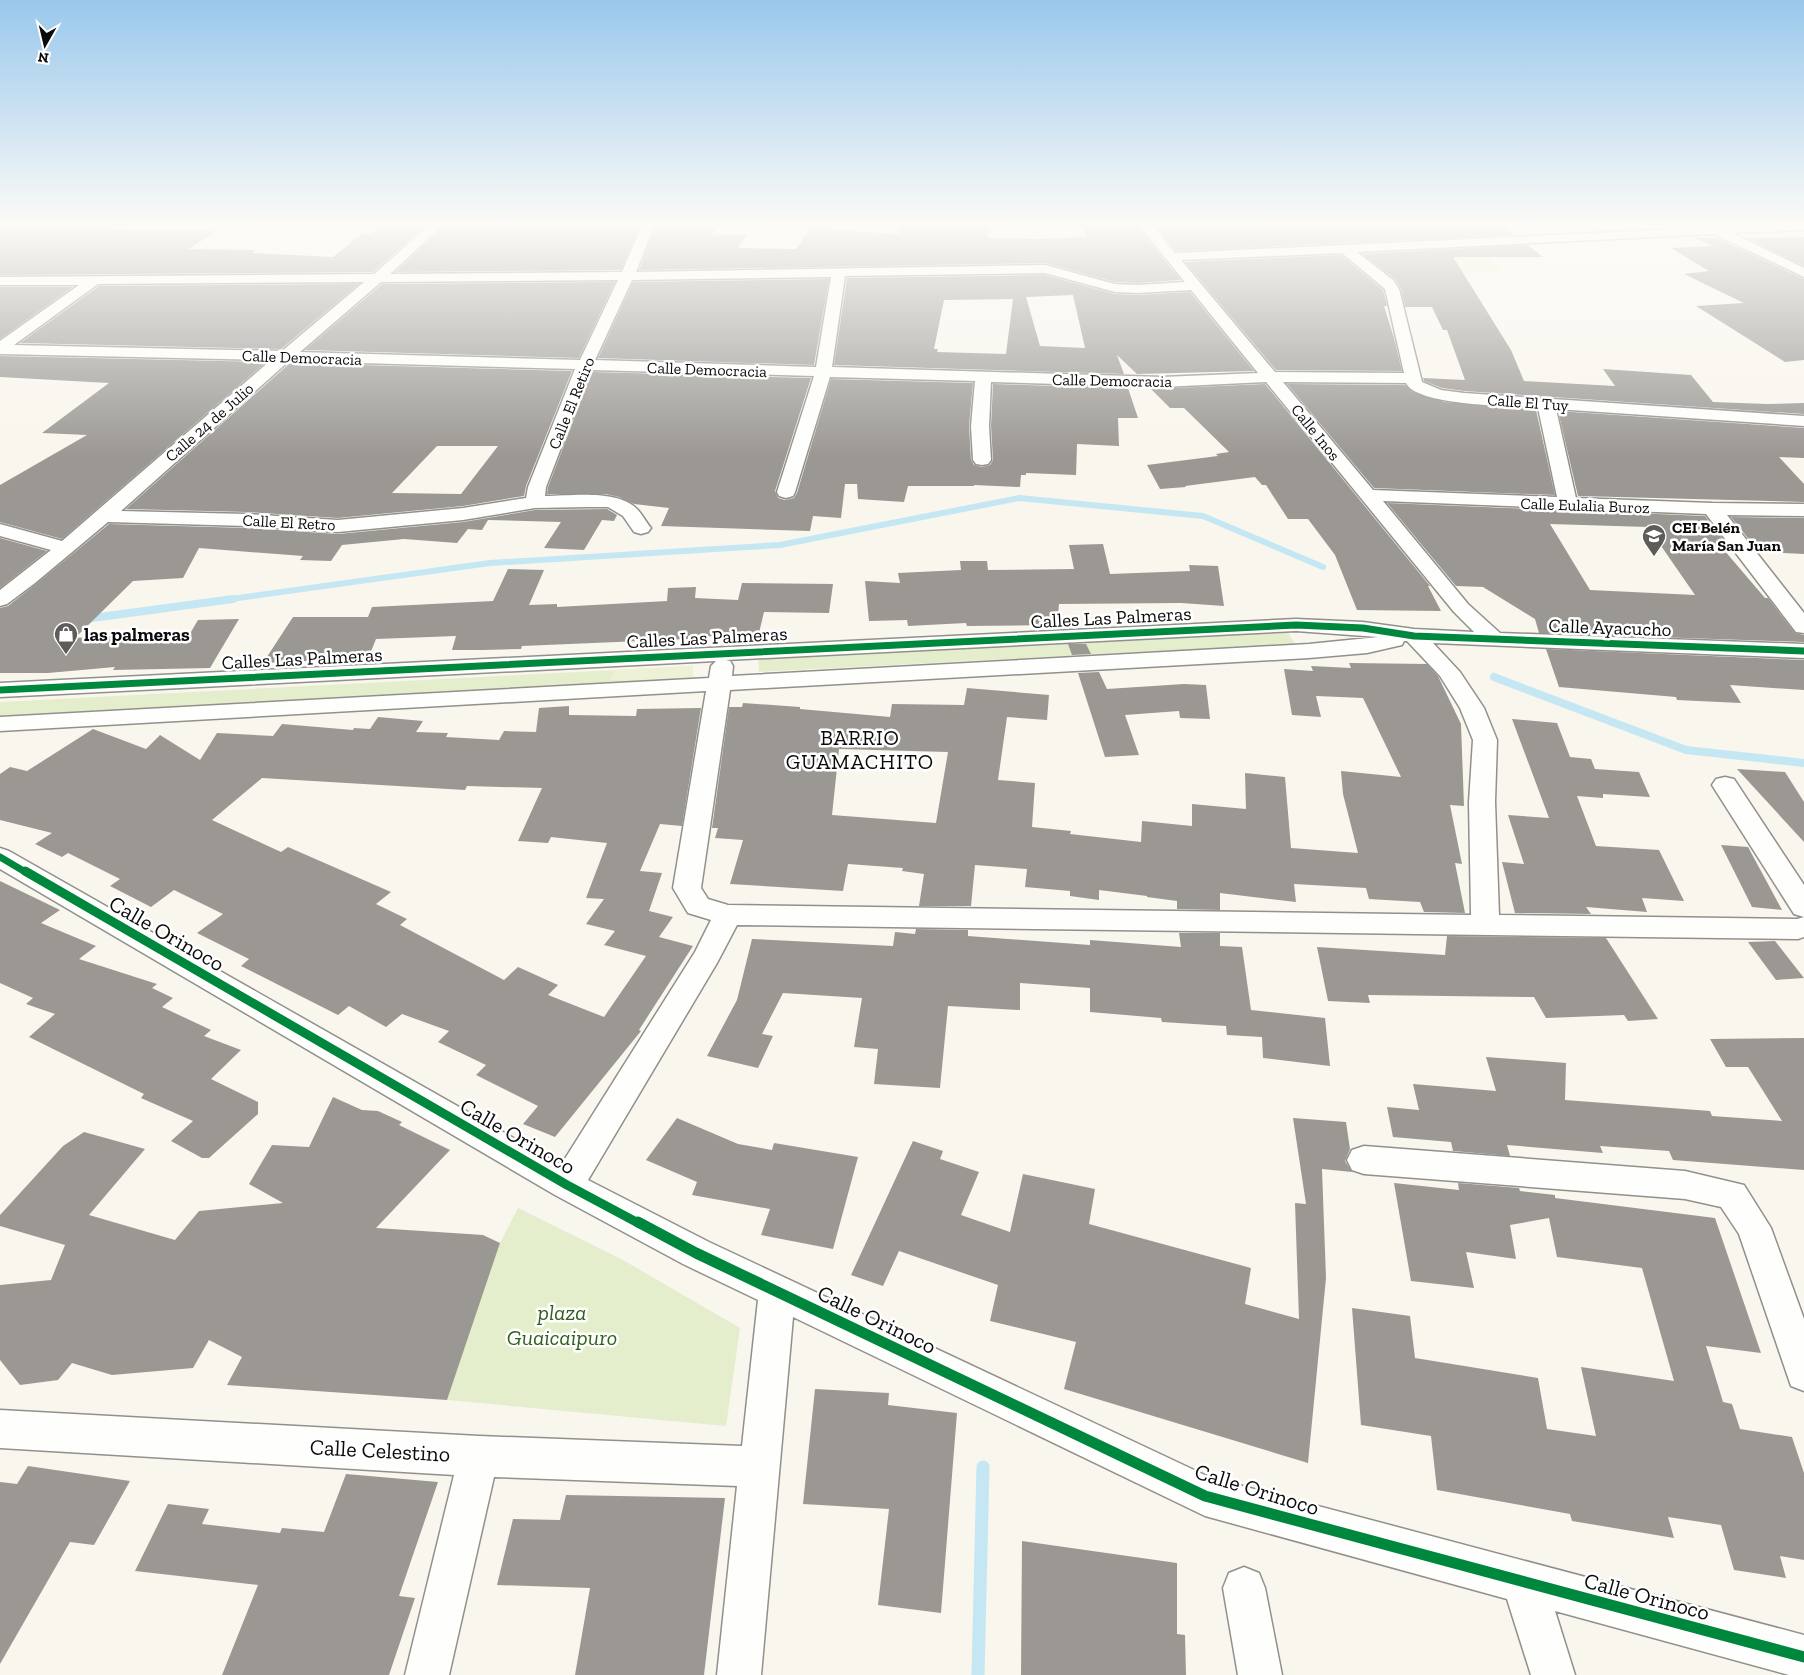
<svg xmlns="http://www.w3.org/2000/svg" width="1804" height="1675" font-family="'Zilla Slab',serif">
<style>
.green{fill:#e4eecd}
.pitch{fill:#edf2d6}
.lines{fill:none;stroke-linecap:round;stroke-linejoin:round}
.stream-far2{stroke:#c4e7f3;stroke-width:6}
.stream-far1{stroke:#c4e7f3;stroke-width:8}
.stream{stroke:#c4e7f3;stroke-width:13}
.building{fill:#9b9894;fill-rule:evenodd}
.minor-casing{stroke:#92908c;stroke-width:3}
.minor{fill:#fefefc;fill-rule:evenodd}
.cycleway-far2-casing{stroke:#fff;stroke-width:10}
.cycleway-far1-casing{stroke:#fff;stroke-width:12}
.cycleway-casing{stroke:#fff;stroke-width:14}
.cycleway-far2{stroke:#00873e;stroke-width:7}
.cycleway-far1{stroke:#00873e;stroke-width:9}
.cycleway{stroke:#00873e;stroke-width:11}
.labels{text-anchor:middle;stroke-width:5;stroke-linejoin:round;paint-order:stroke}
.far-street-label{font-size:16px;fill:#0a0a0a;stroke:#fff}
.far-poi-label{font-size:16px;font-weight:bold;fill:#0a0a0a;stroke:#fff;text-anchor:start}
.street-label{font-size:19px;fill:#0a0a0a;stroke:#fff}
.poi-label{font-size:19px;font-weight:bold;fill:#0a0a0a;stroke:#fff;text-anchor:start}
.quarter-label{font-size:21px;letter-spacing:1px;fill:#0a0a0a;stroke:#fff}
.near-street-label{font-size:22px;fill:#0a0a0a;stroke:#fff}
.near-park-label{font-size:22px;font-style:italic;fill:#31601c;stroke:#fff}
</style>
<rect width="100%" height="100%" fill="#f9f6ed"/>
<g class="green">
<polygon points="1287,631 1295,644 759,672 758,658"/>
<polygon points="693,666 693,681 0,717 0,702"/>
<polygon points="518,1208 623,1260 740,1328 726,1426 447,1400 500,1243"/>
</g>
<g class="pitch">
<polygon points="1473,247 1504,271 1453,273 1424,248"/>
<polygon points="693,666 693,681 611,680 614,670"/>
</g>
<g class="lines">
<polyline class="stream-far2" points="224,600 490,563 780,545 1019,498 1203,516 1323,567"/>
<g class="stream-far1">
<polyline points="85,619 233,599"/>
<polyline points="1494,677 1686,750 1804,763"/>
</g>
<polyline class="stream" points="978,1675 983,1467"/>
</g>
<g class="building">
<polygon points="0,223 70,223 61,228 216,231 189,249 255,250 252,253 333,257 363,233 370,234 380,225 401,226 405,223 429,223 373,272 0,275"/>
<polygon points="447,223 614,223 641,224 621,270 395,272"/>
<polygon points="899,223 990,223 988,238 1039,239 1087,237 1079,223 1134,223 1181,280 1138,283 1115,282 1045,263 639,270 656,224 718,227 712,235 747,235 738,248 796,249 811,228 899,234"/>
<polygon points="1222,223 1227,229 1349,223 1441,226 1438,223 1500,223 1515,235 1176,251 1155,226"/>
<polygon points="1804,237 1804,266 1746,238"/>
<polygon points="1695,238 1717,238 1804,279 1804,360 1785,362 1696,306 1744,303 1684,274 1709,271 1671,248 1712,246"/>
<polygon points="1528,245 1543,257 1453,257 1511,350 1524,381 1615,386 1603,369 1691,375 1713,402 1767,404 1804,403 1804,414 1464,391 1442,388 1424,381 1423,378 1465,380 1447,330 1443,330 1432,307 1405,307 1401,289 1395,279 1362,254"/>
<polygon points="1341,255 1383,290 1387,306 1384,306 1394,338 1402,371 1276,370 1185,262"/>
<path d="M 1045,275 L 1115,294 L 1138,295 L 1190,292 L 1254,371 L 1137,374 L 1117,355 L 1124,374 L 834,365 L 847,278 ZM 1073,295 L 1085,348 L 1040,346 L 1026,297 ZM 1013,299 L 1006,354 L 937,352 L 938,349 L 934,349 L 944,300 Z"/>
<polygon points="829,279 814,365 598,358 633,282"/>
<polygon points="615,282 579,358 305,350 382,284"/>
<polygon points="359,284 281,349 20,343 99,286"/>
<polygon points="0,287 73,287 0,339"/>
<polygon points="0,356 266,362 62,539 0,522 0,485 87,435 42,433 109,383 0,377"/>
<path d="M 290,363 L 572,371 L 526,486 L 524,496 L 463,506 L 338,518 L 247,512 L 126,509 ZM 437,446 L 498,446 L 461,494 L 392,493 Z"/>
<polygon points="592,372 811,378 775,491 778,498 785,500 794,498 797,493 831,379 973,383 969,426 971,460 974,465 982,467 990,465 993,460 991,426 993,384 1128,388 1138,418 1118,418 1119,446 1077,444 1076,475 1026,473 1026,475 1021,475 1020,487 974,485 974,486 908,486 904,502 858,499 857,484 845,484 841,518 813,516 810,531 661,526 669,508 634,504 619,497 606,494 547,494 548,487"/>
<polygon points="1265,384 1430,586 1428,586 1441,611 1357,610 1335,555 1308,519 1288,519 1266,485 1262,485 1255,477 1185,486 1186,487 1160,489 1147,465 1218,456 1216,454 1229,452 1184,408 1170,408 1151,389"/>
<polygon points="1287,384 1405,385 1413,392 1445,402 1536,410 1555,495 1374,488"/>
<polygon points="1558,411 1804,428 1804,458 1779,457 1804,484 1804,502 1578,496"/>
<path d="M 1387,503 L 1705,516 L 1732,551 L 1724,550 L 1765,598 L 1768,598 L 1795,633 L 1804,635 L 1804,642 L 1539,633 L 1535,619 L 1483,587 L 1456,586 ZM 1550,524 L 1648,527 L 1695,595 L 1590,590 Z"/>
<polygon points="607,509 617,515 614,521 602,520 584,550 544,548 561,522 488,520 482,530 468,529 457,543 404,539 342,545 331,561 300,560 303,556 199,548 183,578 133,581 75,638 132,634 130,638 188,637 198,620 239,619 210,668 113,670 115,667 48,673 0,673 0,608 8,606 36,584 109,524 247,528 338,534 463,522 535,510"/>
<polygon points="1731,517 1804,518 1804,554 1759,552"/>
<polygon points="0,538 47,551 0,588"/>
<polygon points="1103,544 1110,574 1190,571 1189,565 1218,566 1224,606 1181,603 1059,604 1057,625 967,626 966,623 908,626 907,620 869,621 865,581 900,583 898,573 961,570 960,561 987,561 988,570 1074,569 1069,545"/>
<polygon points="508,569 544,570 529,605 557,604 557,607 667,601 668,588 696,587 695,598 738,600 742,583 833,584 829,613 764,612 758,637 688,636 688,639 522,646 521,649 483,650 452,650 456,636 376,639 370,654 351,655 350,659 263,663 293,617 368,617 372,607 493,601"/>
<polygon points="1068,644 1086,644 1091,654 1072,655"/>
<polygon points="1546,649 1804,660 1804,690 1730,685 1741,703 1677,700 1676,697 1559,687"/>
<path d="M 1349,663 L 1427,664 L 1438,676 L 1461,724 L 1464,806 L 1450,805 L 1462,864 L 1455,863 L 1465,913 L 1424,912 L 1420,902 L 1369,899 L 1366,888 L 1294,884 L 1296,902 L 1220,893 L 1220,910 L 1177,909 L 1177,901 L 1147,897 L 1147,896 L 1099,890 L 1099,900 L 1070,896 L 1070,891 L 1025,887 L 1027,869 L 975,865 L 971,906 L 919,906 L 924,874 L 902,871 L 903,868 L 848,864 L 843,891 L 730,884 L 743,840 L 715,838 L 718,828 L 712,828 L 729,707 L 742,707 L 743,703 L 800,707 L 800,709 L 890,717 L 892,704 L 964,705 L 967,688 L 1049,695 L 1047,720 L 1007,717 L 998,780 L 1035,783 L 1032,827 L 1071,831 L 1070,834 L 1141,842 L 1142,821 L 1192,826 L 1192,804 L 1246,809 L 1245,773 L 1285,777 L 1291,848 L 1358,853 L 1343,794 L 1341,771 L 1401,777 L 1363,698 L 1316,696 L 1321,717 L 1292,715 L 1284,669 L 1313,671 L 1311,666 L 1351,668 ZM 839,749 L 948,752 L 936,823 L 832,815 Z"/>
<polygon points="1099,672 1107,689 1184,684 1206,685 1210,719 1180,718 1179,711 1125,715 1139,755 1105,757 1078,673"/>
<path d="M 569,706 L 569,715 L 636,716 L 637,709 L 701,708 L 682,826 L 660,824 L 640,871 L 662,873 L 649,911 L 673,917 L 659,937 L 693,946 L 639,1030 L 641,1031 L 555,1137 L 523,1124 L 538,1106 L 476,1075 L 486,1065 L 438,1042 L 449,1031 L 402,1014 L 386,1027 L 349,1006 L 338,1015 L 241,966 L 249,959 L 197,933 L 223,914 L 174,890 L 151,907 L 110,886 L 120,879 L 68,853 L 62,857 L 35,844 L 52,833 L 0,820 L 0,774 L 10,767 L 27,771 L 93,729 L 146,749 L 160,735 L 200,760 L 217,733 L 273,736 L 282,724 L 353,730 L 354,728 L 370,729 L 378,717 L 423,721 L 416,732 L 448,733 L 446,737 L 499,740 L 504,731 L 536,732 L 539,708 ZM 262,778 L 465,790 L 467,786 L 542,788 L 518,841 L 548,843 L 551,837 L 607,843 L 586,898 L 604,899 L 586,924 L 615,931 L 604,945 L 646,956 L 604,1017 L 548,995 L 558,985 L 518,967 L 504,980 L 400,925 L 407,919 L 376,904 L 391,892 L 288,847 L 281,852 L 212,820 Z"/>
<polygon points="1512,719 1557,723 1570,757 1591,759 1595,769 1639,772 1650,797 1603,794 1603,798 1577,796 1596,846 1659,850 1684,901 1642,898 1647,912 1586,907 1591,914 1515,913 1502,862 1524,864 1508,815 1549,818"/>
<polygon points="1737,769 1785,772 1804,802 1804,842"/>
<polygon points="1721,845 1748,847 1782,910 1752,907"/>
<polygon points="0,881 60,910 41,923 96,946 79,959 157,984 152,988 173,998 162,1007 211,1030 204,1036 241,1050 211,1079 258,1102 258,1114 209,1158 202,1158 171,1141 193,1121 141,1098 144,1094 29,1037 55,1014 26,1004 33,998 0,983"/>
<polygon points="916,929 968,930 968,936 1090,945 1090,940 1181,947 1179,933 1220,933 1220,946 1242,947 1251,1010 1325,1018 1330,1066 1263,1058 1262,1037 1227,1035 1226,1026 1162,1022 1161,1018 1090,1012 1090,988 1020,983 1020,1010 948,1006 940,1088 874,1084 878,1049 854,1047 862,998 783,993 762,1034 773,1036 758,1068 707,1056 737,1000 752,939 893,946 895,932 915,934"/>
<polygon points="1447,936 1606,938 1658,1019 1628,1021 1624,1015 1546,1018 1534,997 1368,995 1370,1003 1328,1001 1317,947 1445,955"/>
<polygon points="1775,941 1804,978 1776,980 1748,942"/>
<polygon points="1804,1038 1804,1170 1673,1160 1669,1151 1600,1146 1603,1153 1507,1145 1510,1156 1453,1151 1451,1142 1393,1137 1387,1107 1419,1110 1413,1084 1496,1091 1486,1057 1566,1063 1565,1100 1710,1111 1712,1116 1782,1121 1748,1067 1726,1067 1710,1039"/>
<polygon points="333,1097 362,1110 378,1111 402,1122 399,1125 450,1150 376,1228 483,1235 500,1243 447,1400 227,1385 242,1357 209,1340 193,1368 112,1375 72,1363 58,1380 20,1385 0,1360 0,1285 51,1280 65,1245 0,1226 0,1215 63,1146 84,1132 145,1149 89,1215 175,1240 199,1211 283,1203 249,1184 272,1145 309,1147"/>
<polygon points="677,1118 738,1144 772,1150 774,1143 858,1157 833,1249 761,1235 770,1209 692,1195 697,1182 646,1160"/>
<polygon points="1293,1118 1346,1122 1350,1149 1345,1161 1352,1172 1322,1169 1326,1278 1308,1463 1064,1389 1076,1342 990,1321 998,1285 899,1251 883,1286 851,1275 913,1141 943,1151 940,1159 979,1172 961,1215 1010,1232 1023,1174 1095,1189 1089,1224 1251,1268 1245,1304 1299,1319 1295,1203 1306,1204"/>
<polygon points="1394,1183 1459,1190 1458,1183 1519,1188 1520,1191 1555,1195 1555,1198 1715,1218 1761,1353 1706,1346 1723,1402 1732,1404 1740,1429 1792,1437 1804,1473 1804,1560 1780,1556 1786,1578 1734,1570 1721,1525 1668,1517 1674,1538 1572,1521 1570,1514 1437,1490 1431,1436 1361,1425 1352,1308 1410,1316 1415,1358 1538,1378 1547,1429 1596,1436 1581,1367 1674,1381 1642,1268 1557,1257 1549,1218 1510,1225 1516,1259 1466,1252 1474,1288 1411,1281"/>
<polygon points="815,1389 889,1393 888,1405 957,1413 941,1613 878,1605 889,1509 803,1504"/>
<polygon points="28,1466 130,1481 94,1545 70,1542 0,1664 0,1482 17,1484"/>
<polygon points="346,1474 438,1482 399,1596 415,1598 389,1675 222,1675 258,1585 135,1571 168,1504 209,1509 202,1524 280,1533 282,1528 324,1532"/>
<polygon points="566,1495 725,1498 704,1675 575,1675 590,1588 497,1585 513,1519 560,1520"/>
<polygon points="1022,1541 1177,1563 1177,1634 1185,1635 1186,1675 1021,1675"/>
</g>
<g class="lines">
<g class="minor-casing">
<g id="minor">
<path d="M 432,223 L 445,223 L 390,274 L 622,272 L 643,223 L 655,223 L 636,272 L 1045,265 L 1115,284 L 1138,285 L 1185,282 L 1137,223 L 1150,223 L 1175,253 L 1804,223 L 1804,230 L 1732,233 L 1804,268 L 1804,277 L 1714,234 L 1357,252 L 1393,280 L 1399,289 L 1422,382 L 1441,390 L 1464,393 L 1804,416 L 1804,426 L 1556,409 L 1576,498 L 1712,503 L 1804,504 L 1804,516 L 1727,515 L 1804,613 L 1804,633 L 1796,632 L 1706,514 L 1383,501 L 1468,604 L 1500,633 L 1804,644 L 1804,658 L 1433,643 L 1460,672 L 1484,708 L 1497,740 L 1495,802 L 1499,915 L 1797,919 L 1804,917 L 1804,937 L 1798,939 L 737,925 L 717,963 L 588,1180 L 709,1242 L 1209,1477 L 1804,1635 L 1804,1675 L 1789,1675 L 1555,1611 L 1575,1675 L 1531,1675 L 1507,1599 L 1205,1516 L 793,1317 L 761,1675 L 717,1675 L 737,1486 L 494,1477 L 449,1675 L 405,1675 L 454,1475 L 0,1448 L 0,1410 L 479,1436 L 742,1446 L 758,1300 L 683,1264 L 555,1195 L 0,869 L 0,848 L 9,851 L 561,1165 L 695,952 L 711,920 L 688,913 L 673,888 L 706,691 L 0,731 L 0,717 L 709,678 L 711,666 L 716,661 L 0,697 L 0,683 L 1296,619 L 1363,622 L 1414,629 L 1474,632 L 1454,612 L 1266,382 L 1162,387 L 991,382 L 989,426 L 991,460 L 988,464 L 982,465 L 976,464 L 973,460 L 971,426 L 975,381 L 830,377 L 795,492 L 793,496 L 786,498 L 779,496 L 777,492 L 814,376 L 591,370 L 546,487 L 545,496 C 571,496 617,489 637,509 C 642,514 646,522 651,528 L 648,532 L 641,534 L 634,532 L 623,516 L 608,507 L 588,507 L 535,508 L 463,520 L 338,532 L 247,526 L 108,522 L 35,583 L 7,604 L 0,606 L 0,590 L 51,550 L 0,536 L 0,524 L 62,541 L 271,360 L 0,354 L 0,341 L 79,285 L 0,285 L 0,277 L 374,274 ZM 1342,253 L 1385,289 L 1404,373 L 1275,372 L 1181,260 ZM 1045,273 L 1115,292 L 1138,293 L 1191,290 L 1258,373 L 1162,377 L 832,367 L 845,276 ZM 831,277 L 816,367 L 595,360 L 632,280 ZM 618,280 L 580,360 L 300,352 L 381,282 ZM 364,282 L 282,351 L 14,345 L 98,284 ZM 289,361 L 575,369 L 528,487 L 526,498 L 463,508 L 338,520 L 247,514 L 121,511 ZM 1283,382 L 1406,383 C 1416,406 1514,406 1538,408 L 1557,497 L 1373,490 ZM 1296,631 L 1378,637 L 1309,644 L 732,676 L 733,666 L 730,661 L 726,660 ZM 1404,641 L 1407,641 L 1440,676 L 1460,708 L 1473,740 L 1469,802 L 1471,915 L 728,905 L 708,899 L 701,888 L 730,690 L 1309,658 L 1367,653 L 1402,645 Z"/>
<polygon points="1725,777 1734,779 1804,885 1804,917 1794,914 1712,785 1716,779"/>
<polygon points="1364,1146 1685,1171 1744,1185 1771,1228 1804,1319 1804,1391 1791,1386 1739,1234 1721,1207 1685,1199 1364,1174 1352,1170 1347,1160 1352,1150"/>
<polygon points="1244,1567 1259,1573 1265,1588 1282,1675 1238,1675 1223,1588 1229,1573"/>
</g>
</g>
<use href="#minor" class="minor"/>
<g class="cycleway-far2-casing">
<g id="cycleway-far2">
<polyline points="0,690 1296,625 1363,628 1414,636 1804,651"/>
<polyline points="0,857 27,873"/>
</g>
</g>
<g class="cycleway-far1-casing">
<polyline id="cycleway-far1" points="25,871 567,1185 640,1224"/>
</g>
<g class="cycleway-casing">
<polyline id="cycleway" points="638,1222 696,1253 1205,1496 1804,1657"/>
</g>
<use href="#cycleway-far2" class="cycleway-far2"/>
<use href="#cycleway-far1" class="cycleway-far1"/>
<use href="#cycleway" class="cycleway"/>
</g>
<linearGradient id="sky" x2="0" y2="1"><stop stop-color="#99c8ec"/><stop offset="0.49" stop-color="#fcfbf7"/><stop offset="1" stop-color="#fcfbf7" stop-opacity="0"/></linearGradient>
<rect width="1804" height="457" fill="url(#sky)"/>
<defs>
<g id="school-pin" transform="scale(1.25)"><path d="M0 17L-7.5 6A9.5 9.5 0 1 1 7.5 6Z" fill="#5e5d59" stroke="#fff"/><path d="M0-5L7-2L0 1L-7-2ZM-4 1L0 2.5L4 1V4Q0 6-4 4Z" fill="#fff"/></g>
<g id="shop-pin" transform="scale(1.25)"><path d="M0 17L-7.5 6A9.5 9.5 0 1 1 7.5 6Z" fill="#5e5d59" stroke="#fff"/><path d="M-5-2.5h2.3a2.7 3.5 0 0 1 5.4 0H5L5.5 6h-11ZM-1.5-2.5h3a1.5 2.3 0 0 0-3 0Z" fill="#fff"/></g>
</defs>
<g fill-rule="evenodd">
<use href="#school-pin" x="1654" y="536"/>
<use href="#shop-pin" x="66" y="634"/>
</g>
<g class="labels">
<g class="far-street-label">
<text transform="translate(302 357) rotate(2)" y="6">Calle Democracia</text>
<text transform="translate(707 369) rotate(2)" y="6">Calle Democracia</text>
<text transform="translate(1112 380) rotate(1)" y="6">Calle Democracia</text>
<text transform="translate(1528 402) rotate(4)" y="6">Calle El Tuy</text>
<text transform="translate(571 403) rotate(-68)" y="6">Calle El Retiro</text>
<text transform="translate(209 422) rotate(-41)" y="6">Calle 24 de Julio</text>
<text transform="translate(1316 432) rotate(51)" y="6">Calle Inos</text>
<text transform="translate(1585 505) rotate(2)" y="6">Calle Eulalia Buroz</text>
<text transform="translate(289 522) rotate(3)" y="6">Calle El Retro</text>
</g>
<g class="far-poi-label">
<text x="1672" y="533">CEI Belén<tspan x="1672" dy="18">María San Juan</tspan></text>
</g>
<g class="street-label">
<text transform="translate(1111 617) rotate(-3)" y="7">Calles Las Palmeras</text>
<text transform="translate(1610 627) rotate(2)" y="7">Calle Ayacucho</text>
<text transform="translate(707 637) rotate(-3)" y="7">Calles Las Palmeras</text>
<text transform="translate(302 658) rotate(-3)" y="7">Calles Las Palmeras</text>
</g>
<g class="poi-label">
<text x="84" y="641">las palmeras</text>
</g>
<g class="quarter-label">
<text x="860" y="745">BARRIO<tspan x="860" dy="24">GUAMACHITO</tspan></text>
</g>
<g class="near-street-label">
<text transform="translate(167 933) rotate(30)" y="8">Calle Orinoco</text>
<text transform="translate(518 1136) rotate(30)" y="8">Calle Orinoco</text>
<text transform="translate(877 1319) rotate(26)" y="8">Calle Orinoco</text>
<text transform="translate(380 1450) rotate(3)" y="8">Calle Celestino</text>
<text transform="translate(1257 1489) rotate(17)" y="8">Calle Orinoco</text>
<text transform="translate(1647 1596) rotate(15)" y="8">Calle Orinoco</text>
</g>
<g class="near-park-label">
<text x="562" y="1320">plaza<tspan x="562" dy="25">Guaicaipuro</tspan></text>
</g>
</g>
<g transform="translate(45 45) rotate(188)" stroke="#ffffff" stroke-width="4" paint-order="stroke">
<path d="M0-4L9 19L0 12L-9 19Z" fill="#0a0a0a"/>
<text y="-8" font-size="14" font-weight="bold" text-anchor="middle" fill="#0a0a0a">N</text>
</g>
</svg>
